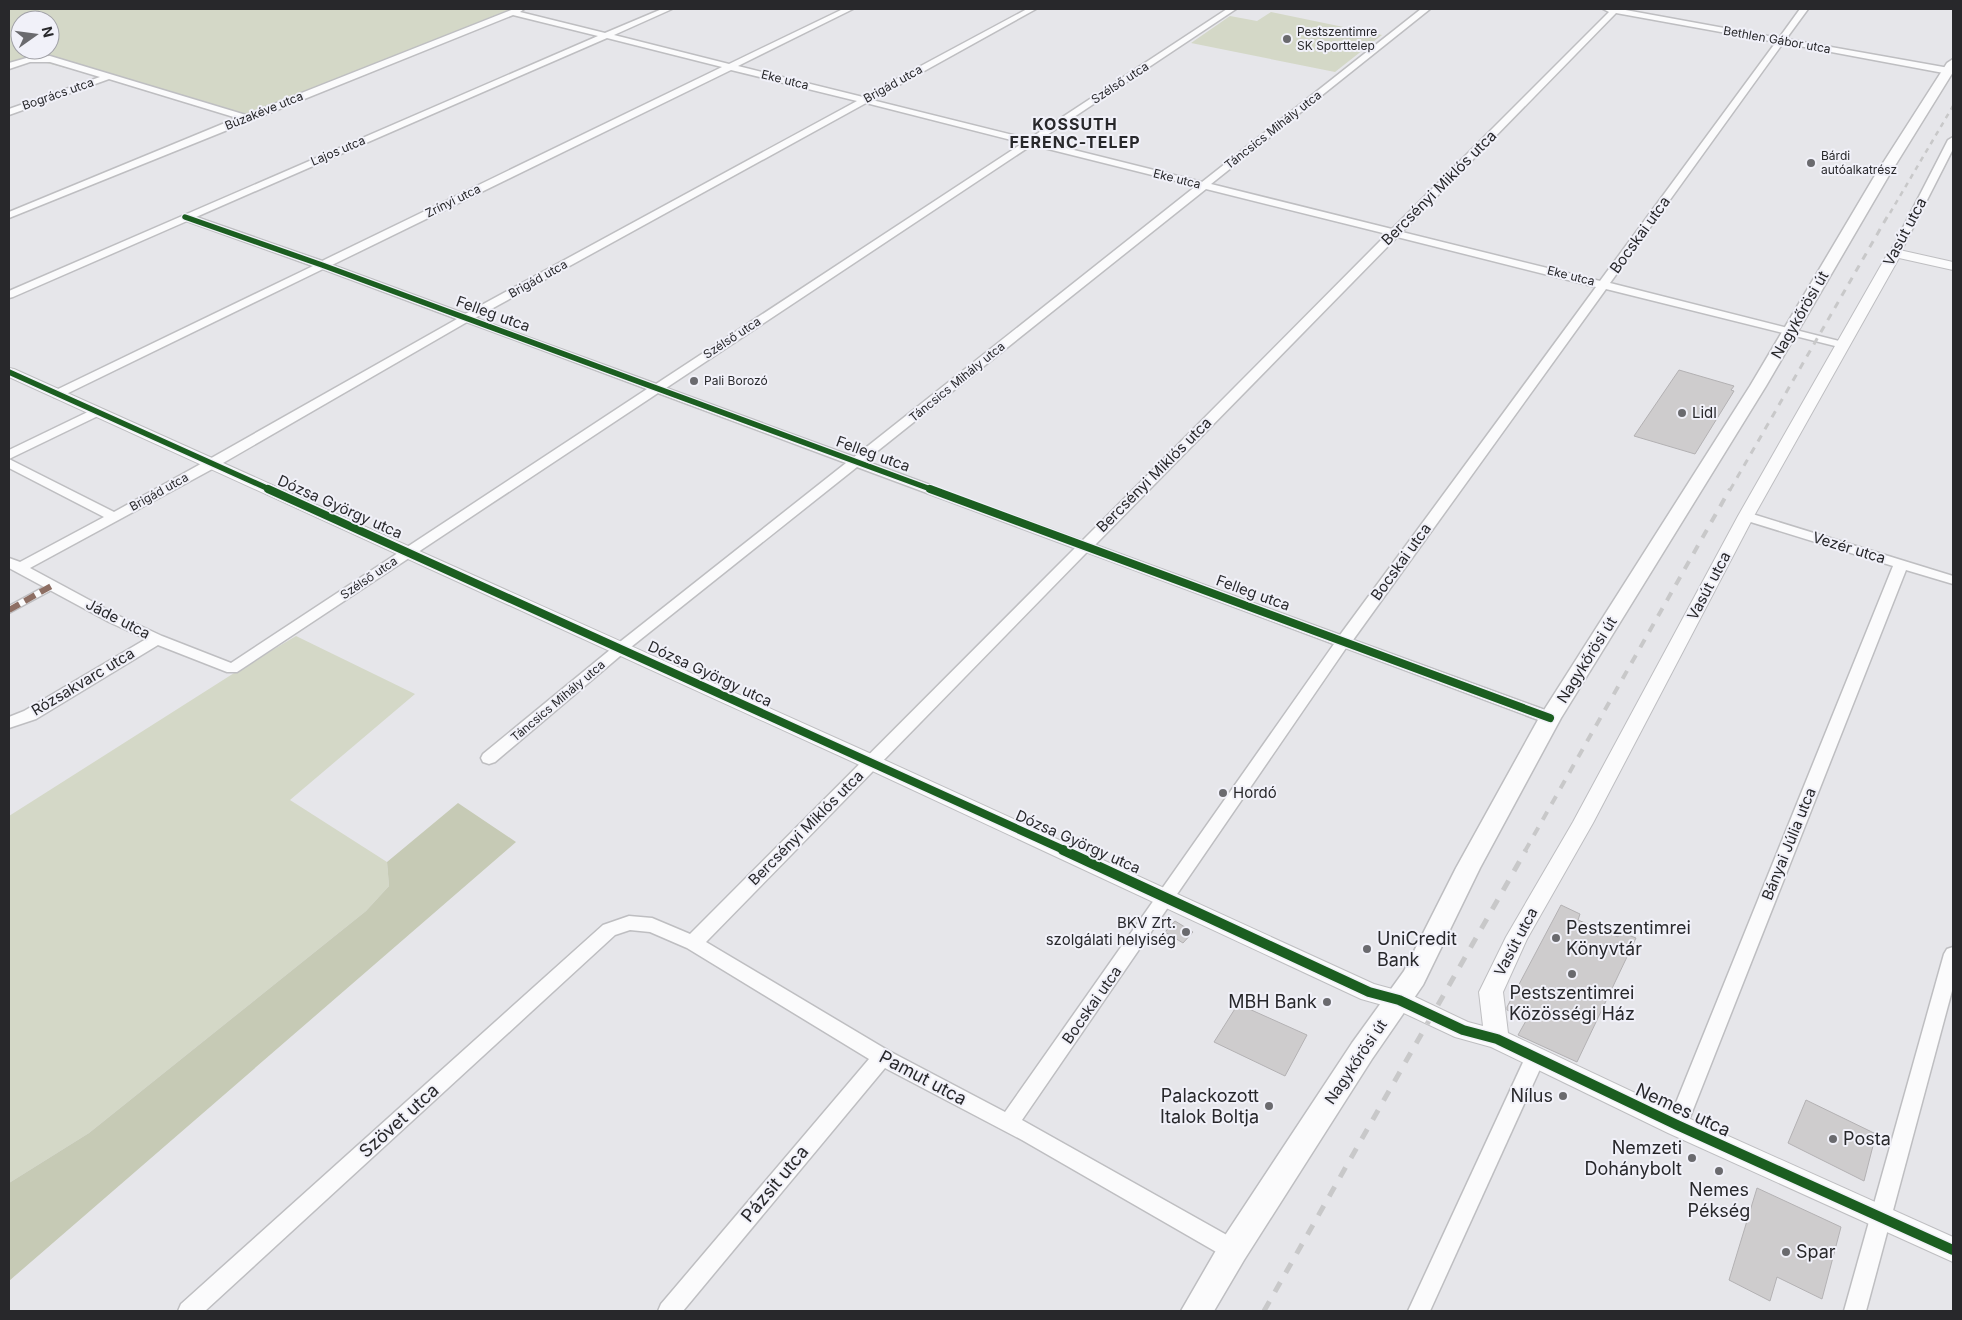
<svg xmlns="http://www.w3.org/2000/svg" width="1962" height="1320" font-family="Inter,sans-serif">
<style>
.green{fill:#d4d8c7;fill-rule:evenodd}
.forest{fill:#c6cab5}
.building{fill:#cecccd;stroke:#b3b1b3}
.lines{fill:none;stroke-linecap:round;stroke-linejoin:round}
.pedestrian-casing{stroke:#bebec1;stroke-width:3}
.minor-casing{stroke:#bebec1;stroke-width:3}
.tertiary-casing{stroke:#bebec1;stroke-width:2}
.secondary-casing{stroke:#bebec1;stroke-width:3}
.pedestrian{fill:#fbfbfc;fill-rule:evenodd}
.minor{fill:#fbfbfc;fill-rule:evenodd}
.tertiary{fill:#fbfbfc;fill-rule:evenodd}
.secondary{fill:#fbfbfc;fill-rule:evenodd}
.rail-far3{stroke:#c8c8c9;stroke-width:2.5;stroke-dasharray:5 5;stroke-linecap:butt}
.rail-far2{stroke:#c8c8c9;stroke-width:3;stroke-dasharray:7 7;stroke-linecap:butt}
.rail-far1{stroke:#c8c8c9;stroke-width:4;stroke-dasharray:9 9;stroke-linecap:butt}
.rail{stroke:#c8c8c9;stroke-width:5;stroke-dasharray:11 11;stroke-linecap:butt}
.quiet{stroke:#8d6e63;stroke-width:6;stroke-dasharray:12 6;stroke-linecap:butt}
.cycleway-far2-casing{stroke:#f1f1f9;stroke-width:8}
.cycleway-far1-casing{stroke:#f1f1f9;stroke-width:11}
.cycleway-casing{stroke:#f1f1f9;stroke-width:13}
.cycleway-far2{stroke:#1b5e20;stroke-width:5.5}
.cycleway-far1{stroke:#1b5e20;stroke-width:8}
.cycleway{stroke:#1b5e20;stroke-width:10}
.poi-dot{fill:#6a6a6e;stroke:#f1f1f9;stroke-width:2}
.labels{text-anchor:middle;stroke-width:4;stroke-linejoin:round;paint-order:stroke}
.far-poi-label{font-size:12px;fill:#28282b;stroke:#f1f1f9;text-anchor:start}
.far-street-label{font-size:12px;fill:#28282b;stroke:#f1f1f9}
.street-label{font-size:15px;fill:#28282b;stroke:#f1f1f9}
.poi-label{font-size:15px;fill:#28282b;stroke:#f1f1f9;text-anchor:start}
.far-district-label{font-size:16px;font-weight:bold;letter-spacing:1px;fill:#28282b;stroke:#f1f1f9}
.near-poi-label{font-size:18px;fill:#28282b;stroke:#f1f1f9;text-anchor:start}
.near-street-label{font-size:18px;fill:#28282b;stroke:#f1f1f9}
</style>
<rect width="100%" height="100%" fill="#e6e6ea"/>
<g class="green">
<path d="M 9,9 L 526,9 L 244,121 L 89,74 L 35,60 L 9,68 ZM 20,20 L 50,20 L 50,50 L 20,50 Z"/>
<polygon points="1271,12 1382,35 1335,72 1191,43 1230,16 1257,21"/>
<polygon points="296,636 415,694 290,800 387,862 389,886 366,911 89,1133 9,1183 9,816 242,668"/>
</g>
<polygon class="forest" points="458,803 516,842 9,1281 9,1183 89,1133 366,911 389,886 387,862"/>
<g class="building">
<polygon points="1679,370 1734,386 1731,390 1734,391 1695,454 1634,436"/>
<polygon points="1561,905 1580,914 1578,920 1618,937 1620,932 1636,938 1577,1062 1518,1035 1527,1019 1507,1010 1507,1007"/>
<polygon points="1175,921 1193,932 1183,943 1165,932"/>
<polygon points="1238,1004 1307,1035 1285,1076 1214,1042"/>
<polygon points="1806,1100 1876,1134 1864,1181 1788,1143"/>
<polygon points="1757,1188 1841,1227 1822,1299 1777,1277 1770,1301 1729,1280"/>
</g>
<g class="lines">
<g class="pedestrian-casing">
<polygon id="pedestrian" points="53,582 58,585 57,587 9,613 9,606"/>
</g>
<g class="minor-casing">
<g id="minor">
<path d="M 514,9 L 524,9 L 520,12 L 605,33 L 662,9 L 672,9 L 614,35 L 729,64 L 843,9 L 853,9 L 738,66 L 863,97 L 1027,9 L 1036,9 L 872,100 L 1029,139 L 1227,9 L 1236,9 L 1038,141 L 1202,182 L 1421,9 L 1430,9 L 1211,184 L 1392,229 L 1609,12 L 1603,9 L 1620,9 L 1779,38 L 1800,9 L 1808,9 L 1786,39 L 1949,68 L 1953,71 L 1949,74 L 1783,43 L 1610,283 L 1847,343 L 1849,345 L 1847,347 L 1843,348 L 1606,289 L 1353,640 L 1556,714 L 1558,718 L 1556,722 L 1550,723 L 1544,722 L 1346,648 L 1022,1120 L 1241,1243 L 1244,1250 L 1241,1257 L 1233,1260 L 1225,1257 L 1022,1140 L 885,1068 L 683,1311 L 658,1311 L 661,1304 L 869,1059 L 687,948 L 650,932 L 630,930 L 615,935 L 205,1311 L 178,1311 L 181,1304 L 603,925 L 629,916 L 652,918 L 690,934 L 1075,548 L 857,467 L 626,651 L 495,762 L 489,764 L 483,762 L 481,758 L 483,754 L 616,645 L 846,463 L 658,393 L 237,672 L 227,672 L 158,645 L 36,719 L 9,728 L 9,717 L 24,711 L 146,639 L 109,622 L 9,568 L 9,558 L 20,562 L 104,517 L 9,468 L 9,459 L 114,512 L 206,461 L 457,319 L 323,269 L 58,398 L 54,397 L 52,394 L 54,391 L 313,266 L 187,221 L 13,297 L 9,298 L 9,291 L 598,36 L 513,15 L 9,218 L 9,212 L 237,118 L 109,79 L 9,115 L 9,109 L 100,77 L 50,62 L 30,62 L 9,69 L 9,63 L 30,57 L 50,56 L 246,115 ZM 1616,13 L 1776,42 L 1600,281 L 1402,232 ZM 607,38 L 722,67 L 322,261 L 196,217 ZM 731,70 L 857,101 L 465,314 L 332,265 ZM 866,103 L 1023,143 L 656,384 L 475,318 ZM 1032,145 L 1196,186 L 854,457 L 666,388 ZM 1206,189 L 1387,234 L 1082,541 L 865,461 ZM 1397,237 L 1596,287 L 1340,635 L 1095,545 ZM 467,322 L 647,389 L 231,663 L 162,636 L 119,616 L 30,568 L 216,467 ZM 1087,552 L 1334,644 L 1005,1112 L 889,1051 L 706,942 Z"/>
<polygon points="1953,137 1953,149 1900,253 1899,255 1891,255 1890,253 1948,140"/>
<polygon points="96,408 102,412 100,415 9,459 9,450"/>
<polygon points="1746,512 1953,576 1953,584 1906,570 1687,1125 1684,1131 1677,1134 1670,1131 1667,1125 1893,566 1741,519 1739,516"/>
<polygon points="1953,947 1953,987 1866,1311 1844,1311 1944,954 1947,949"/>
<polygon points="1535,1050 1542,1052 1545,1058 1430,1311 1408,1311 1525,1058 1528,1052"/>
</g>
</g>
<g class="tertiary-casing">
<polygon id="tertiary" points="1895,249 1953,262 1953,270 1899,258 1754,516 1593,823 1527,939 1503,992 1508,1033 1686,1117 1953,1237 1953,1262 1668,1133 1491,1047 1455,1037 1393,1008 1361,999 853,762 9,377 9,368 14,369 867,752 1374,984 1407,993 1468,1022 1483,1026 1479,992 1506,937 1573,822 1738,516 1888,253"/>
</g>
<g class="secondary-casing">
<polygon id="secondary" points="1953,59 1953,72 1888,177 1766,386 1561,718 1480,868 1423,985 1372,1059 1244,1260 1214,1311 1181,1311 1222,1240 1352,1043 1404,971 1456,868 1539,718 1750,386 1874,177 1947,63"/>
</g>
<use href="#pedestrian" class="pedestrian"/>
<use href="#minor" class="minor"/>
<use href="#tertiary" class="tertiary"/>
<use href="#secondary" class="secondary"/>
<polyline class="rail-far3" points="1890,213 1953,106"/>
<polyline class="rail-far2" points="1730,490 1890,212"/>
<polyline class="rail-far1" points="1525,851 1730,489"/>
<polyline class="rail" points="1264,1311 1526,850"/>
<polyline class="quiet" points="9,610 53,585"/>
<g class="cycleway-far2-casing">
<g id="cycleway-far2">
<polyline points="185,217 322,265 933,490"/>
<polyline points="9,372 271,490"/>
</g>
</g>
<g class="cycleway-far1-casing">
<g id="cycleway-far1">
<polyline points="268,489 1066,851"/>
<polyline points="930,489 1550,718"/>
</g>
</g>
<g class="cycleway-casing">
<polyline id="cycleway" points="1063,850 1369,992 1399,1000 1463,1030 1497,1039 1677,1125 1953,1250"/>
</g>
<use href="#cycleway-far2" class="cycleway-far2"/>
<use href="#cycleway-far1" class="cycleway-far1"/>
<use href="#cycleway" class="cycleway"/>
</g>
<g class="poi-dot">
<circle cx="1287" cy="39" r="5"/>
<circle cx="1811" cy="163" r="5"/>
<circle cx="694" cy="381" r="5"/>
<circle cx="1682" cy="413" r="5"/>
<circle cx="1223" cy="793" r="5"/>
<circle cx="1186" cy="932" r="5"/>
<circle cx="1556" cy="938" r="5"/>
<circle cx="1367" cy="949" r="5"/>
<circle cx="1572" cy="974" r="5"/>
<circle cx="1327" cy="1002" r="5"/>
<circle cx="1563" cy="1096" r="5"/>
<circle cx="1269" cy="1106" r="5"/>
<circle cx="1833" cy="1139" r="5"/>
<circle cx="1692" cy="1158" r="5"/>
<circle cx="1719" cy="1171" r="5"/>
<circle cx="1786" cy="1252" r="5"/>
</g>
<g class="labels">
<g class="far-poi-label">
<text x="1297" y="36">Pestszentimre<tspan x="1297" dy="14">SK Sporttelep</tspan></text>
<text x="1821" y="160">Bárdi<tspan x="1821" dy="14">autóalkatrész</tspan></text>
<text x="704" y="385">Pali Borozó</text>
</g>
<g class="far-street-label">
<text transform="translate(1777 40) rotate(10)" y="4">Bethlen Gábor utca</text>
<text transform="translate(785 80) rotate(14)" y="4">Eke utca</text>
<text transform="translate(1120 83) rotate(-33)" y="4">Szélső utca</text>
<text transform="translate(893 84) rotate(-29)" y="4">Brigád utca</text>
<text transform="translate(58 94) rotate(-19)" y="4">Bogrács utca</text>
<text transform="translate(264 111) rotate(-22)" y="4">Búzakéve utca</text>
<text transform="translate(1273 130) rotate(-38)" y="4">Táncsics Mihály utca</text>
<text transform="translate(338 151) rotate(-23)" y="4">Lajos utca</text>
<text transform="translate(1177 179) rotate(14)" y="4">Eke utca</text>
<text transform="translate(453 201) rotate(-26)" y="4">Zrínyi utca</text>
<text transform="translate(1571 276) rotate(14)" y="4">Eke utca</text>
<text transform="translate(538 279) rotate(-29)" y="4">Brigád utca</text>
<text transform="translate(732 338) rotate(-33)" y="4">Szélső utca</text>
<text transform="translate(957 382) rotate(-39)" y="4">Táncsics Mihály utca</text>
<text transform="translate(159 492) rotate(-29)" y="4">Brigád utca</text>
<text transform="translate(369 578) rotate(-34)" y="4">Szélső utca</text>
<text transform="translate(558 701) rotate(-40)" y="4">Táncsics Mihály utca</text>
</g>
<g class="street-label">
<text transform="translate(1439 188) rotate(-45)" y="5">Bercsényi Miklós utca</text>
<text transform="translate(1905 232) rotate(-62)" y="5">Vasút utca</text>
<text transform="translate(1640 235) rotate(-54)" y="5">Bocskai utca</text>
<text transform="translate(493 314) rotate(20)" y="5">Felleg utca</text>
<text transform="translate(1800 315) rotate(-60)" y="5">Nagykőrösi út</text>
<text transform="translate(873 454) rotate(20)" y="5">Felleg utca</text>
<text transform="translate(1154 475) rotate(-45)" y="5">Bercsényi Miklós utca</text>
<text transform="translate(340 507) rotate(24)" y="5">Dózsa György utca</text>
<text transform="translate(1849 548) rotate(17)" y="5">Vezér utca</text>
<text transform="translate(1401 562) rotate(-54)" y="5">Bocskai utca</text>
<text transform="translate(1709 586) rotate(-62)" y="5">Vasút utca</text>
<text transform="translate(1253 593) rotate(20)" y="5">Felleg utca</text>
<text transform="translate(118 619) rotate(27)" y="5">Jáde utca</text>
<text transform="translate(1587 660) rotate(-58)" y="5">Nagykőrösi út</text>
<text transform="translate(710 674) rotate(25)" y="5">Dózsa György utca</text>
<text transform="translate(83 682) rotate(-31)" y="5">Rózsakvarc utca</text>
<text transform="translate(806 828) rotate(-45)" y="5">Bercsényi Miklós utca</text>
<text transform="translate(1078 842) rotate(24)" y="5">Dózsa György utca</text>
<text transform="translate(1789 844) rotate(-68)" y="5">Bányai Júlia utca</text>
<text transform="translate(1516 942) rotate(-62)" y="5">Vasút utca</text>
<text transform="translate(1092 1005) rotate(-55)" y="5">Bocskai utca</text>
<text transform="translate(1356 1062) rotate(-56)" y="5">Nagykőrösi út</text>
</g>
<g class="poi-label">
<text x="1692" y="418">Lidl</text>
<text x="1233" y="798">Hordó</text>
<text x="1176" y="928" text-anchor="end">BKV Zrt.<tspan x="1176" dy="17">szolgálati helyiség</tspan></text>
</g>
<g class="far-district-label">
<text x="1075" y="130">KOSSUTH<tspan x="1075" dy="18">FERENC-TELEP</tspan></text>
</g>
<g class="near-poi-label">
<text x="1566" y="934">Pestszentimrei<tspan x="1566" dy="21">Könyvtár</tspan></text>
<text x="1377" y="945">UniCredit<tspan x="1377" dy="21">Bank</tspan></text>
<text x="1572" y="999" text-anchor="middle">Pestszentimrei<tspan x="1572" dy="21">Közösségi Ház</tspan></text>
<text x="1317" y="1008" text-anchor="end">MBH Bank</text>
<text x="1259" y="1102" text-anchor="end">Palackozott<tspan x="1259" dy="21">Italok Boltja</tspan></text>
<text x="1553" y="1102" text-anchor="end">Nílus</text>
<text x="1843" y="1145">Posta</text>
<text x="1682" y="1154" text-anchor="end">Nemzeti<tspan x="1682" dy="21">Dohánybolt</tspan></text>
<text x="1719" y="1196" text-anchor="middle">Nemes<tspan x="1719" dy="21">Pékség</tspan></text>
<text x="1796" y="1258">Spar</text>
</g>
<g class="near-street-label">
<text transform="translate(923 1078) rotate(28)" y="6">Pamut utca</text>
<text transform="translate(1683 1110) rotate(25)" y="6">Nemes utca</text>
<text transform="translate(399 1121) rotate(-42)" y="6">Szövet utca</text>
<text transform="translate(775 1184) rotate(-50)" y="6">Pázsit utca</text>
</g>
</g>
<rect width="1962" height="1320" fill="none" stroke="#28282b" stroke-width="20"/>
<g transform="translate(35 35) rotate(76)"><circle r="24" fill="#f1f1f9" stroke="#a1a1a7"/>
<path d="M0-4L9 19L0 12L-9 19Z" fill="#6a6a6e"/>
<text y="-8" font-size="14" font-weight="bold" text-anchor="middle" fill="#28282b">N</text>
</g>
</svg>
